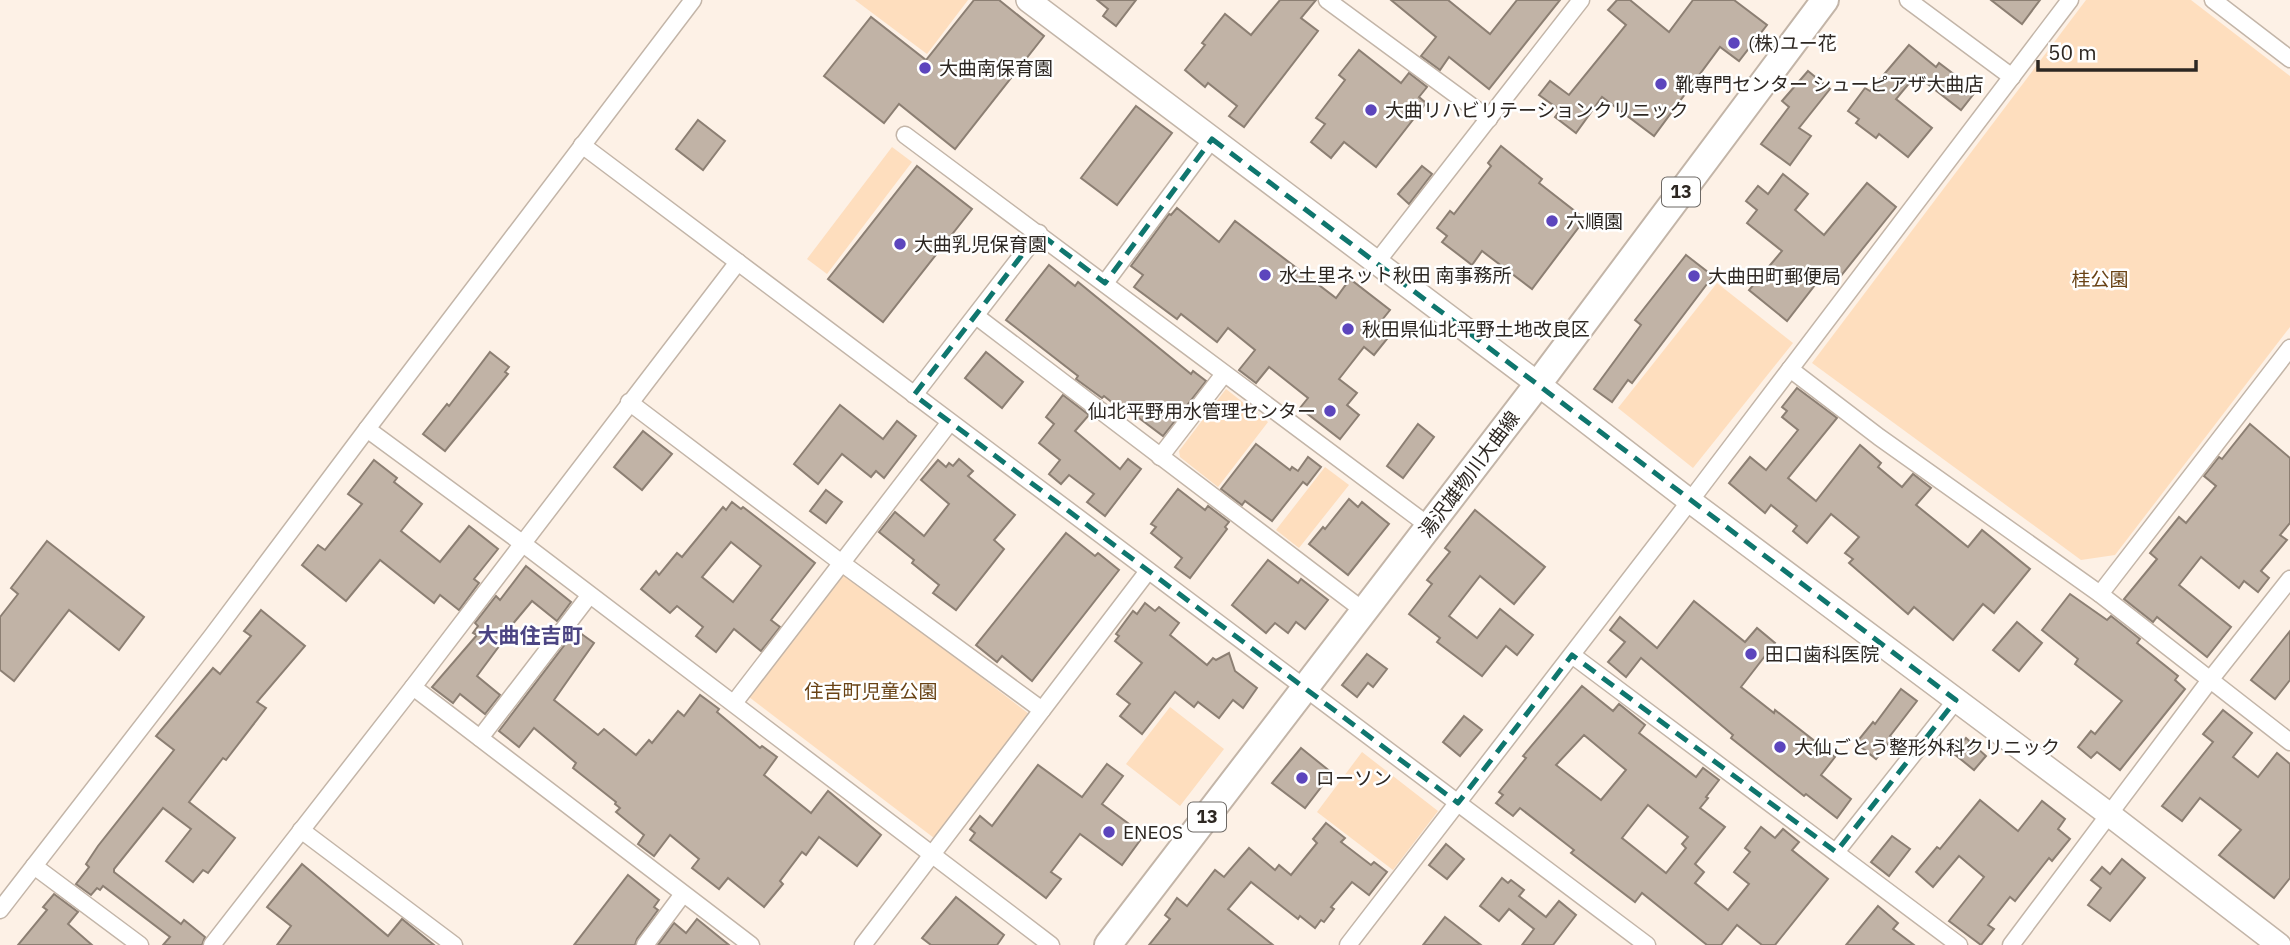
<svg xmlns="http://www.w3.org/2000/svg" width="2290" height="945" font-family="'IBM Plex Sans','Noto Sans JP',sans-serif">
<style>
.green{fill:#fedebe}
.building{fill:#c1b3a6;stroke:#8c7f73;stroke-width:2;fill-rule:evenodd}
.lines{fill:none;stroke-linecap:round;stroke-linejoin:round}
.street-casing{stroke:#c3b5a8;stroke-width:19}
.secondary-casing{stroke:#c3b5a8;stroke-width:26}
.primary-casing{stroke:#c3b5a8;stroke-width:30}
.street{stroke:#fff;stroke-width:16}
.secondary{stroke:#fff;stroke-width:23}
.primary{stroke:#fff;stroke-width:26}
.marked{fill:none;stroke:#0f766e;stroke-width:5;stroke-dasharray:14 9;stroke-linejoin:round}
.poi-dot{fill:#5c45bd;stroke:#fff;stroke-width:2.5}
.labels{text-anchor:middle;stroke-width:5;stroke-linejoin:round;paint-order:stroke}
.shield{fill:#fff;stroke:#6c6864;stroke-width:2}
.shield-label{font-size:18px;font-weight:bold;fill:#2d2722}
.poi-label{font-size:19px;fill:#2d2722;stroke:#fff;text-anchor:start}
.park-label{font-size:19px;fill:#694214;stroke:#fff}
.street-label{font-size:19px;fill:#2d2722;stroke:#fff}
.neighbourhood-label{font-size:21px;font-weight:bold;fill:#4c4583;stroke:#fff}
</style>
<rect width="100%" height="100%" fill="#fdf1e6"/>
<g class="green">
<polygon points="855,0 968,0 927,54"/>
<polygon points="2086,0 2191,0 2290,76 2290,327 2115,555 2081,560 1812,363"/>
<polygon points="892,147 912,162 827,274 807,259"/>
<polygon points="1717,283 1793,343 1693,468 1618,408"/>
<polygon points="1226,389 1268,422 1218,487 1180,457 1179,451"/>
<polygon points="1325,467 1349,485 1299,548 1276,530"/>
<polygon points="845,573 1029,714 934,838 749,697"/>
<polygon points="1170,707 1224,749 1180,806 1126,764"/>
<polygon points="1362,752 1438,811 1393,870 1317,812"/>
</g>
<g class="building">
<polygon points="974,0 999,0 1044,36 955,149 899,104 884,123 824,76 871,17 926,60"/>
<polygon points="1097,0 1136,0 1116,26 1103,16 1108,9"/>
<polygon points="1280,0 1316,0 1301,18 1318,31 1244,127 1229,116 1237,106 1208,83 1205,87 1185,70 1205,45 1202,43 1225,14 1251,35"/>
<polygon points="1391,0 1448,0 1490,34 1517,0 1560,0 1489,89 1449,57 1440,70 1421,56 1436,37"/>
<polygon points="1617,0 1630,0 1669,32 1693,0 1734,0 1767,25 1739,61 1720,47 1654,136 1602,97 1576,133 1555,117 1560,110 1539,95 1550,81 1569,95 1626,25 1608,10"/>
<polygon points="1991,0 2040,0 2022,24"/>
<polygon points="1909,45 1936,67 1939,63 1976,91 1961,110 1916,75 1896,99 1932,128 1908,157 1879,134 1876,138 1856,123 1859,119 1848,111 1865,88 1870,91"/>
<polygon points="1359,50 1401,83 1409,73 1427,87 1419,97 1426,103 1376,167 1344,142 1331,158 1311,142 1325,124 1316,118 1345,80 1339,75"/>
<polygon points="1808,71 1830,89 1799,128 1811,136 1790,165 1761,144 1789,107 1782,101"/>
<polygon points="1136,106 1172,133 1117,205 1081,178"/>
<polygon points="698,120 725,141 703,170 676,149"/>
<polygon points="1501,146 1542,179 1539,183 1585,219 1532,289 1482,251 1472,265 1442,242 1447,236 1437,228 1450,211 1454,214 1491,166 1488,163"/>
<polygon points="917,166 972,209 883,322 828,279"/>
<polygon points="1422,166 1432,174 1409,204 1398,194"/>
<polygon points="1783,174 1808,194 1795,210 1824,235 1867,183 1896,207 1840,277 1829,267 1787,321 1749,290 1782,251 1747,223 1757,210 1746,201 1758,186 1768,194"/>
<polygon points="1177,208 1219,242 1235,221 1336,298 1350,279 1390,310 1378,325 1391,334 1374,355 1364,347 1339,379 1357,393 1347,405 1359,415 1340,439 1300,408 1308,398 1269,367 1256,383 1239,370 1255,350 1228,328 1217,342 1181,314 1177,319 1134,287 1143,275 1131,266 1169,214 1171,215"/>
<polygon points="1686,255 1713,276 1632,383 1628,380 1612,402 1594,389 1641,325 1635,320"/>
<polygon points="1049,265 1075,286 1078,282 1191,374 1193,371 1206,381 1163,436 1127,409 1124,412 1104,396 1102,398 1076,379 1078,376 1006,320"/>
<polygon points="490,352 509,367 505,372 508,374 445,451 423,434 447,404 449,406"/>
<polygon points="986,352 1023,382 1002,408 965,378"/>
<polygon points="1797,388 1837,418 1788,478 1816,501 1860,445 1881,463 1878,467 1902,487 1913,474 1931,488 1916,505 1968,547 1982,530 2030,569 1994,613 1983,604 1953,640 1914,607 1908,614 1849,563 1853,559 1845,553 1859,537 1831,514 1807,543 1793,531 1797,526 1771,505 1765,513 1729,483 1750,457 1766,470 1798,430 1782,417 1787,411 1782,407"/>
<polygon points="1063,395 1089,415 1075,431 1120,469 1128,459 1141,469 1105,516 1087,502 1094,494 1069,475 1061,484 1049,474 1060,460 1039,443 1054,424 1046,417"/>
<polygon points="840,405 883,439 897,421 916,436 884,478 876,471 871,477 842,454 818,484 794,464"/>
<polygon points="1418,424 1434,437 1403,478 1387,466"/>
<polygon points="2250,424 2290,458 2290,523 2280,535 2287,540 2261,571 2269,578 2258,592 2244,581 2239,588 2201,557 2179,585 2231,627 2207,657 2157,617 2153,622 2124,599 2157,559 2150,553 2179,517 2186,523 2216,486 2204,476 2219,457 2222,459"/>
<polygon points="643,431 672,454 642,490 614,467"/>
<polygon points="1256,444 1290,470 1292,467 1298,471 1308,457 1321,467 1307,485 1303,482 1272,521 1245,501 1242,505 1221,489"/>
<polygon points="959,459 973,471 968,476 1015,515 994,540 1004,549 956,610 933,593 939,585 912,563 914,560 879,532 895,512 924,536 949,504 921,480 938,460 946,467 949,463 953,466"/>
<polygon points="374,460 397,478 394,482 422,504 401,531 440,562 469,526 498,549 474,579 479,583 459,610 440,595 434,603 380,560 346,601 302,565 318,545 325,550 362,504 348,494"/>
<polygon points="1178,489 1205,510 1208,506 1229,522 1225,527 1227,529 1190,578 1175,567 1182,558 1151,533 1156,527 1151,524"/>
<polygon points="826,490 842,502 826,523 810,511"/>
<polygon points="1349,499 1358,507 1362,502 1389,524 1348,575 1309,544 1323,527 1325,529"/>
<path d="M 732,502 L 741,509 L 743,507 L 815,563 L 771,620 L 780,627 L 761,651 L 734,629 L 716,652 L 696,636 L 703,627 L 677,606 L 670,613 L 641,589 L 656,571 L 659,575 L 677,553 L 682,557 L 723,507 L 726,510 ZM 731,542 L 761,566 L 733,602 L 702,577 Z"/>
<polygon points="1475,510 1545,567 1514,604 1480,576 1449,616 1477,638 1500,609 1533,635 1517,655 1506,646 1482,676 1437,642 1440,638 1409,614 1432,584 1427,580 1450,552 1445,548"/>
<polygon points="1066,533 1095,556 1098,553 1119,570 1032,681 1002,656 997,662 976,645"/>
<polygon points="47,541 144,617 119,650 69,610 14,681 0,670 0,617 18,594 11,588"/>
<polygon points="1268,560 1298,583 1301,579 1328,600 1305,629 1296,622 1288,633 1275,623 1266,633 1232,605"/>
<polygon points="526,566 571,602 557,621 532,601 506,632 508,634 477,676 500,695 485,714 460,694 453,703 432,687 477,635 473,633 478,626 475,623 496,596 500,600"/>
<polygon points="2070,594 2107,620 2111,616 2140,639 2137,643 2178,676 2175,680 2185,689 2120,770 2097,752 2091,758 2078,747 2091,731 2095,734 2122,701 2075,664 2078,659 2042,630"/>
<polygon points="1694,601 1745,642 1757,628 1775,643 1741,687 1774,713 1775,710 1835,757 1821,775 1851,799 1837,818 1806,794 1804,796 1731,738 1733,735 1641,658 1626,677 1608,662 1625,642 1610,630 1620,617 1657,648"/>
<polygon points="1145,603 1155,611 1159,607 1179,623 1170,635 1207,665 1213,658 1216,660 1229,653 1235,671 1257,688 1243,708 1233,700 1219,718 1198,702 1194,707 1175,692 1142,734 1120,716 1130,704 1117,694 1142,663 1115,641 1119,636 1116,634 1133,611 1137,614"/>
<polygon points="261,610 305,646 257,702 266,708 226,760 223,758 189,802 235,838 208,873 203,870 193,882 166,861 191,829 163,808 114,869 114,872 181,924 184,920 205,937 202,945 163,945 170,937 103,886 100,890 97,888 91,895 76,884 89,867 86,864 98,846 174,750 156,736 213,668 220,674 251,636 244,631"/>
<polygon points="2017,622 2042,643 2019,671 1993,650"/>
<polygon points="576,630 594,643 554,700 598,735 604,729 636,755 649,740 652,743 678,711 684,716 700,695 719,709 717,712 760,748 762,746 777,757 764,775 811,813 828,791 881,835 857,866 819,837 806,855 802,852 780,881 783,884 764,907 728,878 719,889 692,868 699,859 670,835 654,856 638,844 644,835 616,812 620,808 615,804 616,802 573,768 576,763 534,728 519,747 499,731"/>
<polygon points="2290,631 2290,680 2275,699 2251,680"/>
<polygon points="1367,654 1387,669 1373,687 1368,683 1357,697 1342,685"/>
<path d="M 1582,686 L 1613,711 L 1619,704 L 1645,725 L 1639,733 L 1696,777 L 1703,768 L 1719,780 L 1706,797 L 1708,798 L 1700,808 L 1725,827 L 1695,864 L 1704,872 L 1695,883 L 1728,910 L 1749,884 L 1734,872 L 1750,852 L 1745,848 L 1761,827 L 1775,838 L 1783,829 L 1799,842 L 1792,850 L 1828,879 L 1775,945 L 1762,945 L 1737,925 L 1721,945 L 1707,945 L 1642,893 L 1635,902 L 1571,853 L 1574,850 L 1520,808 L 1513,816 L 1496,803 L 1503,795 L 1499,792 L 1526,758 L 1523,756 ZM 1584,735 L 1626,770 L 1601,800 L 1556,765 ZM 1648,805 L 1688,837 L 1682,844 L 1686,848 L 1666,873 L 1622,838 Z"/>
<polygon points="1901,689 1917,701 1890,736 1893,738 1876,759 1856,743 1873,722 1875,724"/>
<polygon points="2223,710 2252,733 2233,757 2258,777 2277,753 2290,764 2290,878 2274,898 2219,855 2241,830 2200,798 2182,821 2162,806 2213,742 2203,734"/>
<polygon points="1464,716 1482,730 1460,756 1443,742"/>
<polygon points="1966,738 1986,756 1974,770 1953,753"/>
<polygon points="1301,748 1332,773 1305,808 1272,783"/>
<polygon points="1107,764 1123,776 1102,804 1144,835 1122,865 1080,834 1051,872 1061,879 1046,898 970,840 975,833 970,829 980,816 992,826 1038,765 1082,797"/>
<polygon points="1980,800 2018,831 2042,801 2065,819 2058,829 2070,839 2052,861 2049,858 2015,901 2010,897 1988,925 1994,929 1981,945 1949,921 1984,877 1959,856 1933,887 1916,872 1937,847 1940,849"/>
<polygon points="1326,823 1345,838 1341,842 1371,865 1374,862 1387,872 1369,895 1352,882 1331,907 1334,909 1324,922 1321,920 1315,928 1300,916 1298,919 1251,882 1228,909 1273,945 1149,945 1170,919 1165,915 1177,898 1187,906 1215,870 1224,877 1249,848 1275,870 1279,865 1291,875 1317,843 1313,839"/>
<polygon points="1892,836 1910,849 1889,876 1871,862"/>
<polygon points="1446,844 1464,859 1447,879 1429,865"/>
<polygon points="2122,859 2145,878 2110,921 2088,905 2101,888 2091,880 2102,867 2110,874"/>
<polygon points="302,864 388,936 402,919 434,945 277,945 291,926 267,907"/>
<polygon points="628,875 659,900 654,907 658,910 637,939 635,945 574,945"/>
<polygon points="1502,878 1508,883 1511,880 1524,890 1519,896 1546,917 1559,901 1576,915 1553,945 1522,945 1534,929 1509,909 1499,921 1480,906"/>
<polygon points="54,894 78,912 68,924 92,945 18,945 47,910 43,907"/>
<polygon points="956,897 1004,935 997,945 931,945 922,938"/>
<polygon points="1878,906 1898,923 1893,929 1914,945 1846,945"/>
<polygon points="1445,917 1481,945 1423,945"/>
<polygon points="697,919 729,945 658,945 674,923 686,933"/>
</g>
<g class="lines">
<g class="street-casing">
<g id="street">
<polyline points="1327,0 1489,119"/>
<polyline points="1908,0 2012,77"/>
<polyline points="2213,0 2290,59"/>
<polyline points="905,135 1429,526"/>
<polyline points="582,145 1647,945"/>
<polyline points="1376,263 1581,0"/>
<polyline points="1105,283 1212,139"/>
<polyline points="976,316 1364,611"/>
<polyline points="1790,369 1879,437 2100,594 2290,742"/>
<polyline points="914,395 1039,233"/>
<polyline points="629,402 843,564 1042,710"/>
<polyline points="367,429 522,543 1051,945"/>
<polyline points="1160,457 1224,374"/>
<polyline points="2100,594 2290,348"/>
<polyline points="1572,655 1959,945"/>
<polyline points="413,687 751,945"/>
<polyline points="734,703 950,422"/>
<polyline points="480,738 589,596"/>
<polyline points="301,830 454,945"/>
<polyline points="1836,852 1956,700"/>
<polyline points="34,866 140,945"/>
<polyline points="0,910 212,636 367,429 693,0"/>
<polyline points="212,945 413,687 738,262"/>
<polyline points="645,945 683,894"/>
<polyline points="863,945 1148,571"/>
<polyline points="1348,945 1690,501 2070,0"/>
<polyline points="2011,945 2210,680 2290,579"/>
</g>
</g>
<g class="secondary-casing">
<polyline id="secondary" points="1028,0 1538,384 1690,501 2110,815 2279,945"/>
</g>
<g class="primary-casing">
<polyline id="primary" points="1108,945 1538,384 1825,0"/>
</g>
<use href="#street" class="street"/>
<use href="#secondary" class="secondary"/>
<use href="#primary" class="primary"/>
</g>
<path class="marked" d="M 1212,139 L 1956,700 L 1836,852 L 1572,655 L 1458,803 L 914,395 L 1039,233 L 1105,283 Z"/>
<g class="poi-dot">
<circle cx="1734" cy="43" r="7"/>
<circle cx="925" cy="68" r="7"/>
<circle cx="1661" cy="84" r="7"/>
<circle cx="1371" cy="110" r="7"/>
<circle cx="1552" cy="221" r="7"/>
<circle cx="900" cy="244" r="7"/>
<circle cx="1265" cy="275" r="7"/>
<circle cx="1694" cy="276" r="7"/>
<circle cx="1348" cy="329" r="7"/>
<circle cx="1330" cy="411" r="7"/>
<circle cx="1751" cy="654" r="7"/>
<circle cx="1780" cy="747" r="7"/>
<circle cx="1302" cy="778" r="7"/>
<circle cx="1109" cy="832" r="7"/>
</g>
<g class="labels">
<g class="shield">
<rect x="1662" y="177.5" width="38" height="29" rx="5"/>
<rect x="1188" y="802.5" width="38" height="29" rx="5"/>
</g>
<g class="shield-label">
<text x="1681" y="198">13</text>
<text x="1207" y="823">13</text>
</g>
<g class="poi-label">
<text x="1748" y="50">(株)ユー花</text>
<text x="939" y="75">大曲南保育園</text>
<text x="1675" y="91">靴専門センター シューピアザ大曲店</text>
<text x="1385" y="117">大曲リハビリテーションクリニック</text>
<text x="1566" y="228">六順園</text>
<text x="914" y="251">大曲乳児保育園</text>
<text x="1279" y="282">水土里ネット秋田 南事務所</text>
<text x="1708" y="283">大曲田町郵便局</text>
<text x="1362" y="336">秋田県仙北平野土地改良区</text>
<text x="1316" y="418" text-anchor="end">仙北平野用水管理センター</text>
<text x="1765" y="661">田口歯科医院</text>
<text x="1794" y="754">大仙ごとう整形外科クリニック</text>
<text x="1316" y="785">ローソン</text>
<text x="1123" y="839">ENEOS</text>
</g>
<g class="park-label">
<text x="2100" y="286">桂公園</text>
<text x="871" y="698">住吉町児童公園</text>
</g>
<g class="street-label">
<text transform="translate(1469 474) rotate(-53)" y="7">湯沢雄物川大曲線</text>
</g>
<g class="neighbourhood-label">
<text x="530" y="643">大曲住吉町</text>
</g>
</g>
<path d="M2038 60v10h158v-10" fill="none" stroke="#2d2722" stroke-width="3.5"/>
<text x="2048" y="60" font-size="21" fill="#2d2722" stroke="#ffffff" stroke-width="5" paint-order="stroke">50 m</text>
</svg>
